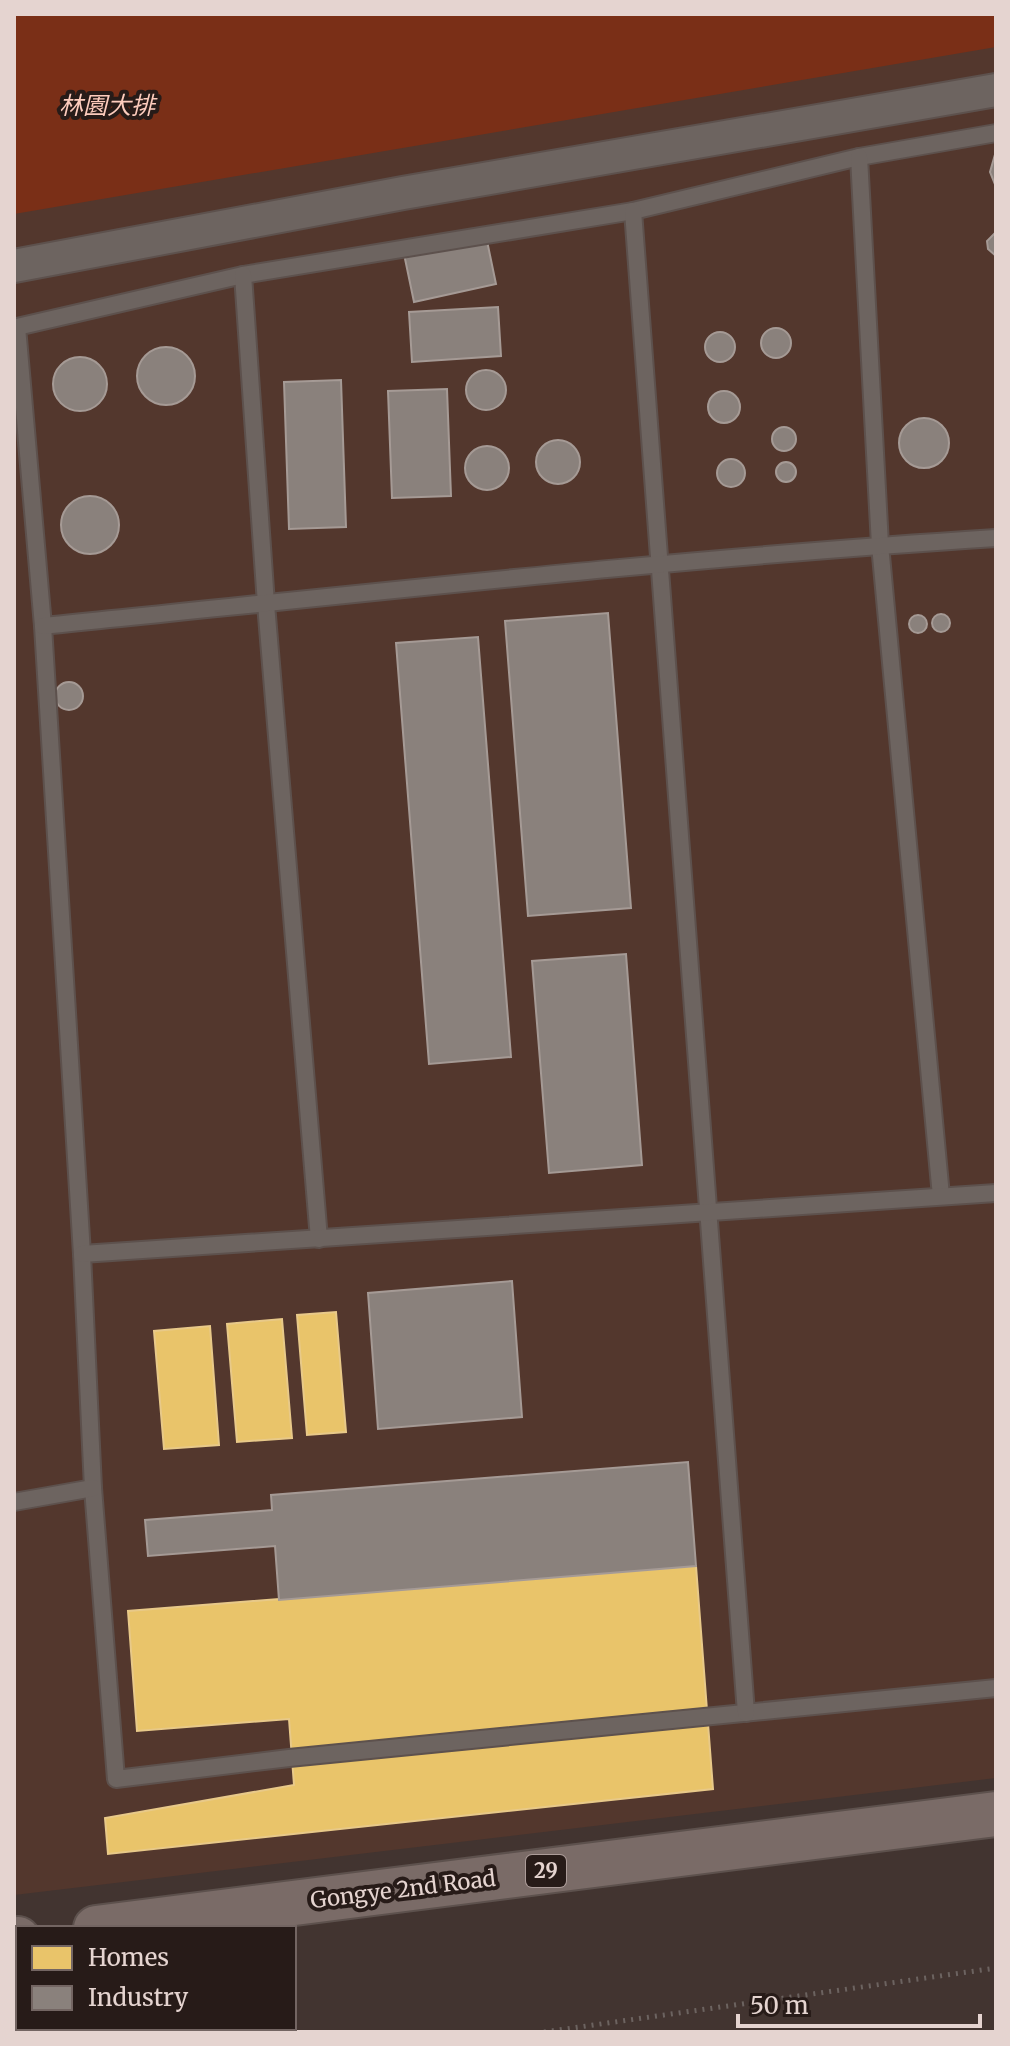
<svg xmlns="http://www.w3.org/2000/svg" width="1010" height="2046" font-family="Merriweather,'Noto Sans TC',serif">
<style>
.built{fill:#53372d}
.water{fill:#7a2f17}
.homes{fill:#e9c46a;stroke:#e8c989;stroke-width:2}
.industry{fill:#8a817c;stroke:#a59a95;stroke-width:2}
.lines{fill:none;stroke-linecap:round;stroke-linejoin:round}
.service-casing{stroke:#5d514d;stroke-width:20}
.minor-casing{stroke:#5d514d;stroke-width:36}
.primary-casing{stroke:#5d514d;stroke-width:48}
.path{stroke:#6c6360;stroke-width:5;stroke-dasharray:2 6;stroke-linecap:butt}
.service{stroke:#6d6460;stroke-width:16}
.minor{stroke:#6d6460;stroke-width:32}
.primary{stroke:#7a6b67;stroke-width:44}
.labels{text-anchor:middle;stroke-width:8;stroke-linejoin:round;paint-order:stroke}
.shield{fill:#271b18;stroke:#ac9c99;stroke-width:2}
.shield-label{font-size:20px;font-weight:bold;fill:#e5d4d0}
.street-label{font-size:22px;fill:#e5d4d0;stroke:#271b18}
.water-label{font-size:24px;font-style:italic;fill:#fdccbd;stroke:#271b18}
</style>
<rect width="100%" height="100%" fill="#423430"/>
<polygon class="built" points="14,14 996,14 996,1778 14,1895"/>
<polygon class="water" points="14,14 996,14 996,47 14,214"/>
<g class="homes">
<polygon points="336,1312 346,1432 307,1435 297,1315"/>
<polygon points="282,1319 292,1438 237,1442 227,1324"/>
<polygon points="210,1326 219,1445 164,1449 154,1331"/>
<polygon points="696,1566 713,1789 108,1854 105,1818 294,1785 289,1719 137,1731 128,1611"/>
</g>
<g class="industry">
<polygon points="996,151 996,187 990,172"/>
<polygon points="996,232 996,256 988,249 987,241"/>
<polygon points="486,236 496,284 414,302 404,254"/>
<polygon points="498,307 501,356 412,362 409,312"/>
<circle cx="776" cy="343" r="15"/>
<circle cx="720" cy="347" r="15"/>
<circle cx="166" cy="376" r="29"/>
<circle cx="80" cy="384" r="27"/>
<circle cx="486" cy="390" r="20"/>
<polygon points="341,380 346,527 289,529 284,382"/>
<polygon points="447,389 451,496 392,498 388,391"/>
<circle cx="724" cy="407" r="16"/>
<circle cx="924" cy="443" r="25"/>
<circle cx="784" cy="439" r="12"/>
<circle cx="558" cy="462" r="22"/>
<circle cx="487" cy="468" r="22"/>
<circle cx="731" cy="473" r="14"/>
<circle cx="786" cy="472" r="10"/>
<circle cx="90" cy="525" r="29"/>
<polygon points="608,613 631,908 528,916 505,621"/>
<circle cx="941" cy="623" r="9"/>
<circle cx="918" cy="624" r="9"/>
<polygon points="478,637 511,1057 429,1064 396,643"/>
<circle cx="69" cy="696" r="14"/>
<polygon points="626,954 642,1165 549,1173 532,961"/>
<polygon points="512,1281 522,1417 378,1429 368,1293"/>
<polygon points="688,1462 696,1566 279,1600 275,1546 148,1556 145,1520 272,1510 271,1495"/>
</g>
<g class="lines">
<g class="service-casing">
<g id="service">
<polyline points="996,133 859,157 633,211 243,275 17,327 43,626 82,1254 93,1488 116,1779 289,1758 996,1688"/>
<polyline points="859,157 880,545 941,1196"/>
<polyline points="633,211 746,1713"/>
<polyline points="243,275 266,604 319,1239"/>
<path d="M 43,626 C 360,594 678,558 996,538"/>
<polyline points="82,1254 996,1193"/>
<polyline points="14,1502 93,1488"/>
</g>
</g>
<g class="minor-casing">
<polyline id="minor" points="14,266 403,193 996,90"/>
</g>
<g class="primary-casing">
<g id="primary">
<polyline points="96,1928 996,1814"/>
<polyline points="14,1940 18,1939"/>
</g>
</g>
<polyline class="path" points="544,2032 996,1968"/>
<use href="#service" class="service"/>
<use href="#minor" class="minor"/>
<use href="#primary" class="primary"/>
</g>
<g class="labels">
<rect class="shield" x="526" y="1855" width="40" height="32" rx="6"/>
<g class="shield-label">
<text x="546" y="1878">29</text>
</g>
<g class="street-label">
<text transform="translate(403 1889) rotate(-7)" y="8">Gongye 2nd Road</text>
</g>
<g class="water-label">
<text x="107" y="114">林園大排</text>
</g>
</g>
<rect width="1010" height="2046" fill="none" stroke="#e5d4d0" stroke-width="32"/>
<rect x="16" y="1926" width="280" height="104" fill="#271b18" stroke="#736562" stroke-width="2"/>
<rect x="32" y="1946" width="40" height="24" fill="#e9c46a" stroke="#736562" stroke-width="2"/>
<text x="88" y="1966" font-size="24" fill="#e5d4d0">Homes</text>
<rect x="32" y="1986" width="40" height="24" fill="#8a817c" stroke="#736562" stroke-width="2"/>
<text x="88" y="2006" font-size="24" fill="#e5d4d0">Industry</text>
<path d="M738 2014v12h242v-12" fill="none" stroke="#e5d4d0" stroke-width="4"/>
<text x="750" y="2014" font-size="24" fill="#e5d4d0" stroke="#271b18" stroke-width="6" paint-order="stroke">50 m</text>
</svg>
